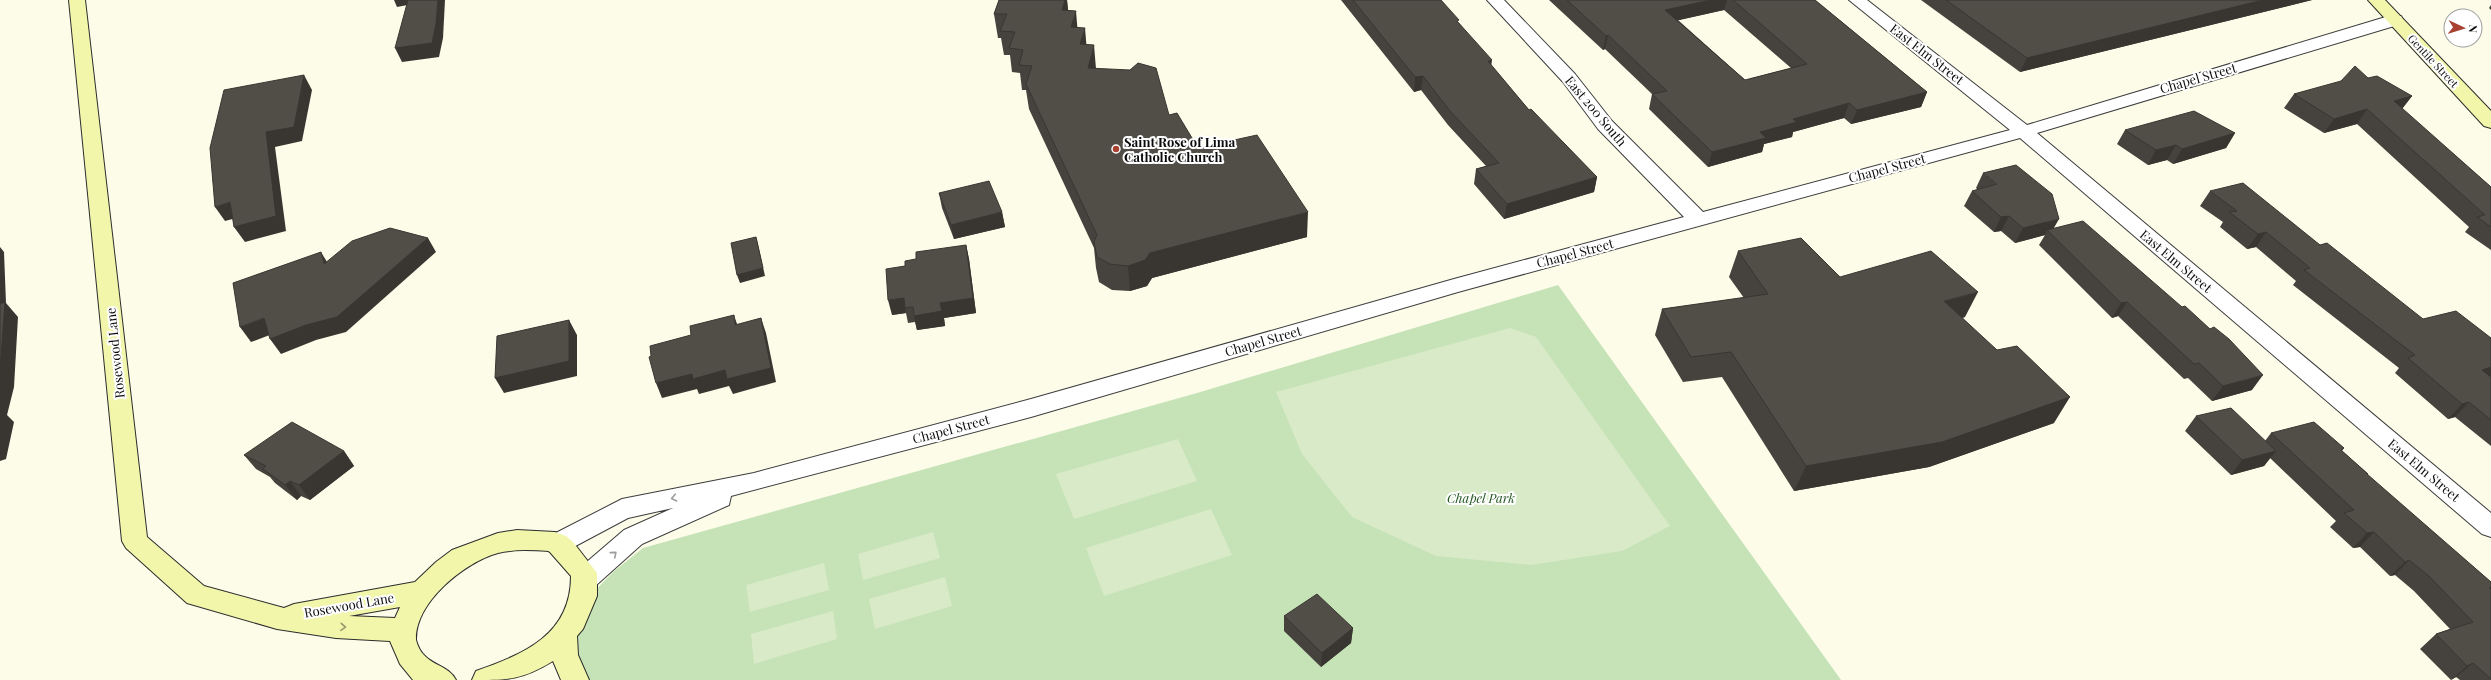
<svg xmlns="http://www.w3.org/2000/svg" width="2491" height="680" font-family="'Playfair Display',serif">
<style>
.green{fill:#c6e2b7}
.pitch{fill:#d9eac8}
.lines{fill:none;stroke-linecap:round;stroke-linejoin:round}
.street-casing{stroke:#3d3d3d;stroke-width:2}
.secondary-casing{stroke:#2c2c2c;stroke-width:2}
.street{fill:#fff;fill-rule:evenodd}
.secondary{fill:#f1f6ab;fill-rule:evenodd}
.wall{fill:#46423d;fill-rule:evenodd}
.shaded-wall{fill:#393632}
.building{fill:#514d47;stroke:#393632}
.oneway{stroke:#9d9d9d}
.oneway2{stroke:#95986b}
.poi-dot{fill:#a94132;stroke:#fff;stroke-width:1.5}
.labels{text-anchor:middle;stroke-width:4;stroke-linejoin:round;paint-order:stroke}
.far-street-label{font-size:11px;fill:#0a0a0a;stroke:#fff}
.street-label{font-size:13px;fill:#0a0a0a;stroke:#fff}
.poi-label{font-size:13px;font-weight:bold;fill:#0a0a0a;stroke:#fff;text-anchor:start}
.park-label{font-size:13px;font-style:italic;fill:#255922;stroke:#fff}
</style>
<rect width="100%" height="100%" fill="#fcfce9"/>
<polygon class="green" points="1558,285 1841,680 583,680 572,635 587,599 613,572 643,548 1197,393"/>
<g class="pitch">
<polygon points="1510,328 1536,337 1670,526 1622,551 1531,565 1436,556 1352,517 1302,454 1276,392"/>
<polygon points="1178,439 1197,481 1074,519 1056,474"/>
<polygon points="1211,509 1232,555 1104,596 1086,548"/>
<polygon points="933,532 940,558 863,580 858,554"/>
<polygon points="824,563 829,590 750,612 746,585"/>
<polygon points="945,577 952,606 875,629 869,599"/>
<polygon points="833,611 837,639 754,664 751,634"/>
</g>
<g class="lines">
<g class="street-casing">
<polygon id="street" points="1487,0 1504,0 1575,74 1612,121 1703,212 2010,130 1849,0 1867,0 2027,125 2389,16 2401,16 2403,20 2401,24 2037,133 2491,513 2491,537 2482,534 2020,138 1458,292 1031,417 731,496 729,505 642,544 593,588 584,591 575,588 571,580 575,572 624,530 673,508 628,518 566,551 557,554 548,551 544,544 548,537 622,499 754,473 1031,399 1454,279 1684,217 1598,129 1563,82"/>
</g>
<g class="secondary-casing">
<g id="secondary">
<path d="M 69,0 L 85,0 L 147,537 L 204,586 L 284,608 L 294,604 L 415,582 L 436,562 L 452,550 L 498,533 L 517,530 L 555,532 L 566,536 L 573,542 L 597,573 L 597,596 L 583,629 L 577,636 L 578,655 L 589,680 L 561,680 L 553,661 C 522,680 509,680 472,680 L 476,671 C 524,654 571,635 571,576 L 549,551 C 532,550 515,549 498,553 C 465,562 415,602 416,640 C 423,667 447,662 456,680 L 413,680 L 400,664 L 390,641 L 336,638 L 277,629 L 187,603 L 126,548 L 122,541 ZM 400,607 L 395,618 L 349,616 Z"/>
<polygon points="2368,0 2385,0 2491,111 2491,128 2484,126"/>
</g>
</g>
<use href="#street" class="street"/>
<use href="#secondary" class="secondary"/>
</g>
<g class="wall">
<polygon points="999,0 1067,0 1068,11 1077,27 1086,44 1096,69 1169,115 1198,148 1307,237 1152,278 1147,286 1130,291 1112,290 1099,282 1096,268 1094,248 1029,109 1026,90 1022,90 1020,73 1012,72 1010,55 1004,55 1001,38 998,38 994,14"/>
<polygon points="1341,0 1441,0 1491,65 1529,110 1597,177 1594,192 1504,219 1474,184 1476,169 1486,166 1448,125 1421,90 1414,92"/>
<path d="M 1549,0 L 1815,0 L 1927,92 L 1921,107 L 1851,124 L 1844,118 L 1793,132 L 1792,137 L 1764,144 L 1762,152 L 1708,167 L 1649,109 L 1652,94 L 1605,49 L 1603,50 ZM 1724,10 L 1791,68 L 1745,80 L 1678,20 Z"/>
<polygon points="1921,0 2312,0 2020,72"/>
<polygon points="2491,5 2491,10 2489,8"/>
<polygon points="2368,78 2412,96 2402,109 2491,187 2491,250 2465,232 2469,227 2357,124 2324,133 2284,108 2294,94"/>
<polygon points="2125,130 2235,133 2226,148 2173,164 2167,160 2148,165 2117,144"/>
<polygon points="1983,173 2053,228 2252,390 2212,401 2188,378 2184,379 2118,316 2112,318 2039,245 2045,235 2015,243 2001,231 1994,232 1964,206 1972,191 1978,190 1976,188"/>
<polygon points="2210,191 2320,245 2423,319 2491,338 2491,446 2455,417 2448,419 2395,373 2399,368 2293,285 2296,281 2256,247 2247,249 2220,227 2223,222 2200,206"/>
<polygon points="939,193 1002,212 1005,227 954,239 942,208"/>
<polygon points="966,245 969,259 976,313 944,318 945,326 917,330 915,322 908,323 906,313 892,315 905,266 916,259"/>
<polygon points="1738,251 1840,277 1965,317 1962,318 2054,423 1929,467 1794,491 1722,377 1683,382 1655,335 1662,309 1744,298 1729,277"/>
<polygon points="2196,416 2265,441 2271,433 2344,448 2342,451 2368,474 2367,475 2491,582 2491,680 2460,680 2456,677 2451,680 2420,649 2436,634 2450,629 2414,591 2395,575 2390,576 2360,547 2353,548 2330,527 2336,521 2270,458 2264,466 2231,475 2185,431"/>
<polygon points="344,451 354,466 310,500 301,496 297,500 275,483 270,477 256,469 244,455"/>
<polygon points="1284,616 1353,628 1351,643 1321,667 1284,631"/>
</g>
<g class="shaded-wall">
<polygon points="394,0 416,0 418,3 397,7"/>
<polygon points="438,0 445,0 443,38 439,57 402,62 395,48"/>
<polygon points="1065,0 1067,0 1069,19 1062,10"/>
<polygon points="1711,0 1727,0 1724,10 1662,24 1665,10"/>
<polygon points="2263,0 2312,0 2020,72 2027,58"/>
<polygon points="1076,11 1078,35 1071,27"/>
<polygon points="1085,28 1087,52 1080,44"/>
<polygon points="1608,35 1605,49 1603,50 1606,36"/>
<polygon points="1094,45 1096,69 1088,68"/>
<polygon points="1492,60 1490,75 1488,61"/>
<polygon points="304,75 312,90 302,141 275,147 286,231 245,242 234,227 266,132"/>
<polygon points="1423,76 1421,90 1414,92 1415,77"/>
<polygon points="1927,92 1921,107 1851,124 1857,110"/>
<polygon points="2412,96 2401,110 2394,101"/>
<polygon points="1849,103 1844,118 1793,132 1792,137 1764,144 1762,152 1708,167 1712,152 1760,132 1793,119"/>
<polygon points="2367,109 2357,124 2324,133 2334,119"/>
<polygon points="2235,133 2226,148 2173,164 2182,149"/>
<polygon points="2176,145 2167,160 2148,165 2156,150"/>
<polygon points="1597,177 1594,192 1504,219 1507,204"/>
<polygon points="230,202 240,217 225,221 215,207"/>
<polygon points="1002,212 1005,227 954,239 951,225"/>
<polygon points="1308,212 1307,237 1152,278 1147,286 1130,291 1128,266 1150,253"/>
<polygon points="2009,216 2001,231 1994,232 2001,217"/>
<polygon points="2059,219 2051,233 2047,230 2045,235 2015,243 2023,228"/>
<polygon points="2266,232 2256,247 2247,249 2258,234"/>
<polygon points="756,237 758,245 765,276 740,283 737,275"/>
<polygon points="428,238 436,252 346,332 316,340 281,354 270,339"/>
<polygon points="966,245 969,259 976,313 944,318 945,326 917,330 914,316 940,303"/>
<polygon points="0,247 4,252 6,303 18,317 14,387 7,415 14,422 6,459 0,461"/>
<polygon points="321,252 330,267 324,264"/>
<polygon points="1978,292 1965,317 1932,327 1944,301"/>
<polygon points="904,298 905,308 906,313 892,315 888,300"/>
<polygon points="2127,302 2118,316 2112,318 2121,303"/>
<polygon points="734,315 739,330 735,325"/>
<polygon points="264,318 275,333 251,342 240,327"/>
<polygon points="761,318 766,333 776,382 733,394 729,386 699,394 697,389 662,398 656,383"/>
<polygon points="569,320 577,335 577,376 504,393 495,378"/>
<polygon points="2491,367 2491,379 2482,370"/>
<polygon points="2263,375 2252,390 2212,401 2223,386"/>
<polygon points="2070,397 2054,423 1929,467 1794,491 1806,466"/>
<polygon points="2469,402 2455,417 2448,419 2462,404"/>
<polygon points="344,451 354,466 310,500 299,485"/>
<polygon points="2276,451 2264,466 2231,475 2242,460"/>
<polygon points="290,481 301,496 297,500 285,485"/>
<polygon points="2374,532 2360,547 2353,548 2367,533"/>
<polygon points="2409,560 2395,575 2390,576 2405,562"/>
<polygon points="1353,628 1351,643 1321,667 1322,653"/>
<polygon points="2473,663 2456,677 2451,680 2467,666"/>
</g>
<g class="building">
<polygon points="408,0 438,0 436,24 432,43 395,48"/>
<polygon points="999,0 1065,0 1062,10 1076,11 1071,27 1085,28 1080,44 1094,45 1088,68 1130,70 1138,63 1156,68 1169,115 1177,113 1198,148 1257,135 1308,212 1150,253 1145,260 1128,266 1110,264 1097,257 1094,242 1097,235 1026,84 1032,66 1019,65 1023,50 1009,48 1015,32 1000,31 1007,14 994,14"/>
<polygon points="1353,0 1441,0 1459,20 1457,21 1492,60 1488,61 1529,110 1531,109 1597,177 1507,204 1476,169 1499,163 1450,111 1423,76 1415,77"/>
<polygon points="1567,0 1711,0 1665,10 1745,80 1807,64 1733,0 1815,0 1927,92 1857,110 1849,103 1793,119 1797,122 1760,132 1766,138 1712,152 1652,94 1667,91 1608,35 1606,36"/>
<polygon points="1946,0 2263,0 2027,58"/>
<polygon points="2355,66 2368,78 2377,76 2412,96 2394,101 2491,187 2491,227 2477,217 2485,215 2367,109 2334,119 2294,94 2341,81"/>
<polygon points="304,75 294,127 266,132 276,216 234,227 230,202 215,207 210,148 224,90"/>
<polygon points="2194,111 2235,133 2182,149 2176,145 2156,150 2125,130"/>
<polygon points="2016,165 2052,194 2059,219 2023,228 2009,216 2001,217 1972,191 1997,184 1983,173"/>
<polygon points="989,181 1002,212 951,225 939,193"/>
<polygon points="2243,183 2320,245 2327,243 2423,319 2456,311 2491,338 2491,367 2482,370 2491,377 2491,420 2469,402 2462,404 2408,358 2415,355 2304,270 2310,268 2266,232 2258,234 2229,212 2237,211 2210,191"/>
<polygon points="2083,221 2182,307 2185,306 2210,329 2214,327 2229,339 2263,375 2223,386 2199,363 2194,364 2127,302 2121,303 2047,230"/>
<polygon points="390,228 428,238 337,317 306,325 270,339 264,318 240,327 233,283 321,252 324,264 352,241"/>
<polygon points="756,237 763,268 737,275 731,243"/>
<polygon points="1801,238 1840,277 1931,251 1978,292 1944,301 1997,350 2017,346 2070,397 1942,442 1806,466 1731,352 1691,357 1662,309 1768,294 1738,251"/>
<polygon points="966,245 973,298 940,303 942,311 914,316 913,307 905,308 904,298 888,300 886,269 905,266 905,261 916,259 916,252"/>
<polygon points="5,302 0,372 0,373 0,304"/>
<polygon points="734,315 735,325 761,318 771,368 727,379 725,370 693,379 692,374 656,383 649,357 651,356 650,346 691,335 690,326"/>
<polygon points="569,320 569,361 495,378 497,336"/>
<polygon points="2231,408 2276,451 2242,460 2196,416"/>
<polygon points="292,422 344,451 299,485 290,481 285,485 263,469 266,466 244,455"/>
<polygon points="2314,422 2344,448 2341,450 2368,474 2367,474 2491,582 2491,588 2489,588 2491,590 2491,679 2473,663 2467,666 2436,634 2473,622 2429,576 2409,560 2405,562 2374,532 2367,533 2344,513 2354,510 2271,433"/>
<polygon points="1317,594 1353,628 1322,653 1284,616"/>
</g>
<defs><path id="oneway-chevron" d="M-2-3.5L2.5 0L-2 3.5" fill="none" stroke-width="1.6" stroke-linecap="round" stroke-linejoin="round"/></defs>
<g class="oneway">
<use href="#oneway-chevron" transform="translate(674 498) rotate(168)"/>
<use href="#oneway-chevron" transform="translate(614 554) rotate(-41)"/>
</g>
<use class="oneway2" href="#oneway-chevron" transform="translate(343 627) rotate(3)"/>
<circle class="poi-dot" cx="1116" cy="149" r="4"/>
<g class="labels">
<g class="far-street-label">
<text transform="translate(2433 61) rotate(47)" y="4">Gentile Street</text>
</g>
<g class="street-label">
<text transform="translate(1927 54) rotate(38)" y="5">East Elm Street</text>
<text transform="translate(2198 78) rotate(-16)" y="5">Chapel Street</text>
<text transform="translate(1596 111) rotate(50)" y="5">East 200 South</text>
<text transform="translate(1887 168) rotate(-15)" y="5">Chapel Street</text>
<text transform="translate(1575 253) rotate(-15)" y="5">Chapel Street</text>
<text transform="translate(2176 261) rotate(40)" y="5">East Elm Street</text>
<text transform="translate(1263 341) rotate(-16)" y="5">Chapel Street</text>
<text transform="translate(115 353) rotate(-96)" y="5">Rosewood Lane</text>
<text transform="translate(951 429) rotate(-15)" y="5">Chapel Street</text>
<text transform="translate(2424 470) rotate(40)" y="5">East Elm Street</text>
<text transform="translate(349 605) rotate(-10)" y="5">Rosewood Lane</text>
</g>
<g class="poi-label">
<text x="1124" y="147">Saint Rose of Lima<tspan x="1124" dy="15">Catholic Church</tspan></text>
</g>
<g class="park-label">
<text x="1481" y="503">Chapel Park</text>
</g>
</g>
<g transform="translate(2463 28) rotate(94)"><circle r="19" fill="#ffffff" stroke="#9d9d9d"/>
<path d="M0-3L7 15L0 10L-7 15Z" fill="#a94132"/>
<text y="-6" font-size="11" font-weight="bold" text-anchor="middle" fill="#0a0a0a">N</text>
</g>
</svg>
